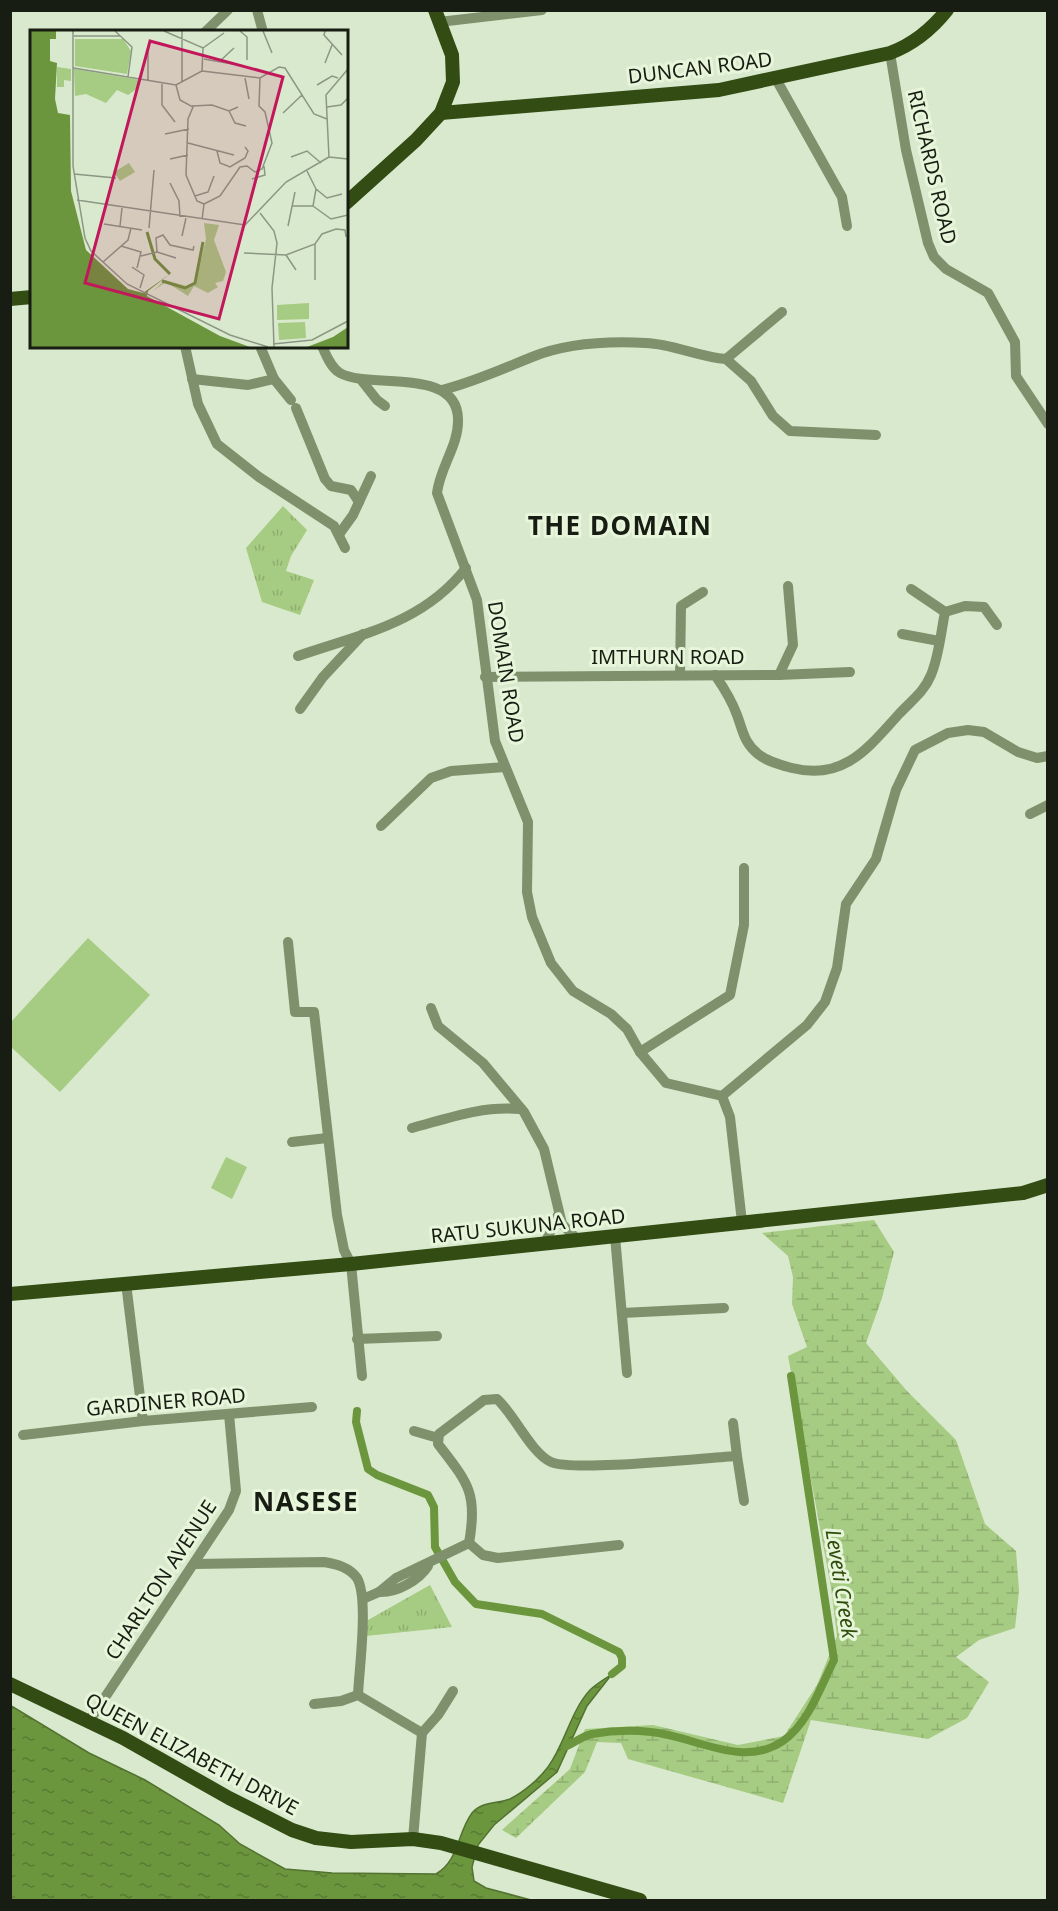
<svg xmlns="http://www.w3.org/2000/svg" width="1058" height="1911" font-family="'Noto Sans',sans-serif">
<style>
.grass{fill:#a6cb82}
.wetland{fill:url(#wetland-marsh)}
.park{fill:url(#park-tufts)}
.water{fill:url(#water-ripples);stroke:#527230;stroke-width:1.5}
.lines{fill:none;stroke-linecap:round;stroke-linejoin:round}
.canal{stroke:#6c963d;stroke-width:8}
.minor{stroke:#7e916c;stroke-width:10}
.major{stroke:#324c13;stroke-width:14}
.labels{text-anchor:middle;stroke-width:6;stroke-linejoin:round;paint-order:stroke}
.street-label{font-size:20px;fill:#171d13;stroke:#e7f6da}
.water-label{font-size:21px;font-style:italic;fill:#324e0d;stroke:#e7f6da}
.district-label{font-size:26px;font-weight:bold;letter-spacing:1.5px;fill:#171d13;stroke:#e7f6da}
.inset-river{fill:none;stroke:#6c963d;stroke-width:3}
.inset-road{fill:none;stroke:#8b9783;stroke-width:1.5}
.view{fill:#c2185b;fill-opacity:0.15;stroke:#c2185b;stroke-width:3}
.inset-edge{fill:none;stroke:#171d13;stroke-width:3}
</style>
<defs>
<pattern id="wetland-marsh" width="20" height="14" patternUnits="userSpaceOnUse" patternTransform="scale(1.5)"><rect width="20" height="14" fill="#a6cb82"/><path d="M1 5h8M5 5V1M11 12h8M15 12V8" fill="none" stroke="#8eae6f"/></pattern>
<pattern id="park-tufts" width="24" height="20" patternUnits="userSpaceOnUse" patternTransform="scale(1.5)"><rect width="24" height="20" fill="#a6cb82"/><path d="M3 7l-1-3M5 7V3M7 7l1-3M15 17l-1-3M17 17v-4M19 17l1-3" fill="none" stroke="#8eae6f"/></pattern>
<pattern id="water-ripples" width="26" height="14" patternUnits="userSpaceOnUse" patternTransform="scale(1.5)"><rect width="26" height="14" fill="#6c963d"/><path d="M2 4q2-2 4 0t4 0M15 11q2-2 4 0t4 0" fill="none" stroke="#587a32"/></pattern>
</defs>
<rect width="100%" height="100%" fill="#d9e9cd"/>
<g class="grass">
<polygon points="88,938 150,995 60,1092 11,1047 11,1022"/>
<polygon points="226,1157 247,1167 232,1199 211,1188"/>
</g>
<polygon class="wetland" points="874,1220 894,1252 882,1298 866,1343 907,1391 956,1440 985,1524 1016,1551 1019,1591 1015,1628 979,1640 956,1657 989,1682 967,1718 928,1739 811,1720 783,1803 628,1759 621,1743 597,1742 585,1772 516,1838 502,1830 570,1769 585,1729 653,1725 738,1745 784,1736 817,1685 837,1636 831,1587 788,1356 807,1347 792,1304 793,1277 788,1256 762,1233"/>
<g class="park">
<polygon points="283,506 307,530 291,556 286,571 314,580 300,615 262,602 246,548"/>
<polygon points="430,1585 452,1627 366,1636 368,1620"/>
</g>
<path class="water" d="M 612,1674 L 587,1706 L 557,1772 L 494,1825 L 478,1845 L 472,1867 L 474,1881 L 486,1888 L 531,1900 L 11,1900 L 10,1705 L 89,1753 L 145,1780 L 219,1825 L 240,1844 L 285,1869 L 332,1873 L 436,1874 C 459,1861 457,1833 472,1813 C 482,1801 497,1804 510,1799 C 524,1792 539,1779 548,1767 C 565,1744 570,1712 590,1690 C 596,1684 605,1679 612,1674 Z"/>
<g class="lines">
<g class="canal">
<polyline points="357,1411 356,1422 368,1469 377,1475 428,1495 434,1507 435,1547 455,1582 476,1604 542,1614 619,1652 622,1658 622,1666 612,1674"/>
<path d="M 567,1746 C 575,1742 583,1736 592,1734 C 609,1731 633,1730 651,1732 C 694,1736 742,1769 783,1741 C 808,1724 821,1686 834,1660 L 791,1376"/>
</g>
<g class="minor">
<polyline points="257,10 263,32"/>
<polyline points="439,22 542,10"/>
<polyline points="205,32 228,10"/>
<polyline points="890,53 906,150 928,243 934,257 946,269 988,293 1015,342 1016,376 1048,424"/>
<polyline points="776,79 842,197 847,226"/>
<polyline points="185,346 198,404 217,444 259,477 334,526 345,548"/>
<polyline points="260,346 274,379 291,400"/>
<path d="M 322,346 C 326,355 331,368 340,373 C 370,390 457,366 458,419 C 459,445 440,467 437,493 L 477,600 L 495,741 L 528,822 L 527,892 L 532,917 L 551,963 L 573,991 L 611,1014 L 627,1029 L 640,1052 L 666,1083 L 722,1096 L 730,1117 L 742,1222"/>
<polyline points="726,359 751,381 773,416 790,431 876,435"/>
<polyline points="192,379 248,385 274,379"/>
<polyline points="362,381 377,400 385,406"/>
<path d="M 442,390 C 474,382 502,369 532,357 C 567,343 609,341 646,343 C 673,344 699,357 726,359 L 782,312"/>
<polyline points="296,408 325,479 331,486 351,490 359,502"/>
<polyline points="340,533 353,515 371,476"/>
<polyline points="945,612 965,606 984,607 997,625"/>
<polyline points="902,634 939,641"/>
<path d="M 298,656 C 361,634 422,624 466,568"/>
<polyline points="680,674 681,606 703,592"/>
<path d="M 715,675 C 724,688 732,701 737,715 C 743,731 744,743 758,754 C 768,762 781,765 792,768 C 844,781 868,748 899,714 C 911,701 924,692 931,675 C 939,656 941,632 945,612 L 911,589"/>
<polyline points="779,675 793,645 788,586"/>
<polyline points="485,677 779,675 850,672"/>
<polyline points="300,709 323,677 363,634"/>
<polyline points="1030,814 1048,805"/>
<polyline points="381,826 431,778 451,771 505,767"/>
<polyline points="288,942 295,1012 314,1012 337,1215 344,1250 351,1264 362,1376"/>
<polyline points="431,1008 438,1026 483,1063 524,1112 544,1149 562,1224 578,1240"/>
<polyline points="640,1052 730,995 744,925 744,868"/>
<polyline points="722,1096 807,1025 825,1002 837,968 846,904 876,859 896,790 915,750 948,733 968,730 984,732 1018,752 1037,758 1048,756"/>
<path d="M 412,1128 C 449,1118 481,1106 519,1109"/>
<polyline points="292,1142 327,1138"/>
<polyline points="615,1236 627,1373"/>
<polyline points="545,1243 558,1215"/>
<polyline points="126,1283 143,1421"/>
<polyline points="622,1313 724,1308"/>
<polyline points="357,1339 437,1336"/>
<polyline points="414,1431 438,1438"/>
<polyline points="23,1435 143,1421 312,1407"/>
<polyline points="737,1456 744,1501"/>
<polyline points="469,1543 483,1555 498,1558 619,1545"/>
<path d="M 195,1564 L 324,1562 C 336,1564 349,1567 357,1578 C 369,1598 359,1670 358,1695"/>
<path d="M 379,1592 C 397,1593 419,1580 428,1566"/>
<path d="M 363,1599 L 379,1592 L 396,1578 L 469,1543 C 478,1493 468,1483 438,1444 L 439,1434 L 484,1400 L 497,1399 C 514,1414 531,1453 551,1462 C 574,1472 703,1458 737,1456 L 733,1423"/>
<polyline points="314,1704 341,1701 358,1695 422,1733 413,1839"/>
<polyline points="90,1720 229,1510 236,1491 229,1414"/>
<polyline points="422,1733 438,1715 453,1691"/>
</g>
<g class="major">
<path d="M 441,113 L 719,90 L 890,53 C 914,44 931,30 947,10"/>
<polyline points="346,203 416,140 441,113 453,82 452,55 435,10"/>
<polyline points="10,299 32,297"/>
<polyline points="10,1294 351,1264 1023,1193 1048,1185"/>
<polyline points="10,1684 123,1738 229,1798 292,1830 316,1838 351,1842 413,1839 441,1843 640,1900"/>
</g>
</g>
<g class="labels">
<g class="street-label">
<text transform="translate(700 68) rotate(-7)" y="7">DUNCAN ROAD</text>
<text transform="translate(932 167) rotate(77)" y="7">RICHARDS ROAD</text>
<text x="668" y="664">IMTHURN ROAD</text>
<text transform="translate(506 672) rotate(81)" y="7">DOMAIN ROAD</text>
<text transform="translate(528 1226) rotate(-6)" y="7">RATU SUKUNA ROAD</text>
<text transform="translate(166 1402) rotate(-5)" y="7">GARDINER ROAD</text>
<text transform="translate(161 1580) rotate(-57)" y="7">CHARLTON AVENUE</text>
<text transform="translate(192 1754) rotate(28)" y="7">QUEEN ELIZABETH DRIVE</text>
</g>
<g class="water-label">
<text transform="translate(841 1584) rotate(81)" y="7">Leveti Creek</text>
</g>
<g class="district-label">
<text x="620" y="535">THE DOMAIN</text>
<text x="306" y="1511">NASESE</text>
</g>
</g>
<g transform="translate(30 30)">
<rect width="318" height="318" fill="#d9e9cd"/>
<path d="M 45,9 L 93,9 L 101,21 L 97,44 L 45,36 ZM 27,37 L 41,39 L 41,51 L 34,50 L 34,57 L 27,57 ZM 99,133 L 105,142 L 90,151 L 84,142 Z" fill="#a6cb82"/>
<path d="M 174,193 L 189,195 L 184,210 L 196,242 L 193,251 L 185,253 L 188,257 L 178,263 L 164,256 L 158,266 L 136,252 L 123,261 L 135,250 L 160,257 L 166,252 L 176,209 Z" fill="#a6cb82"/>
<path d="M 44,39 L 110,50 L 108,58 L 98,65 L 87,60 L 76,73 L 56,64 L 45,66 ZM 279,273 L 279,289 L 247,290 L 247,275 ZM 275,292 L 276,308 L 249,310 L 248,293 Z" fill="#a6cb82"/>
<path d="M 0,1 L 26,1 L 26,9 L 20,9 L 20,31 L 27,33 L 25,69 L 28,83 L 40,85 L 41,161 L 56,220 L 98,259 L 113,263 L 140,244 L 118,261 L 117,266 L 190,306 L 220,317 L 0,317 ZM 318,297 L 318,317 L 277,317 L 303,307 Z" fill="#6c963d"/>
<path class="inset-river" d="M 117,202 L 125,229 L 140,244M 132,251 L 155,258 L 165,253 L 173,212"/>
<path class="inset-road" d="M 85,1 L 102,17 L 98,47M 134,1 L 173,18 L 194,3M 152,1 L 152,51M 210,1 L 217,7 L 217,30M 233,1 L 242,23M 295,1 L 294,5 L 312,25M 44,6 L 90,6M 173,18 L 172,41 L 146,55 L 43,38 L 43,136 L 55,208 L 61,221 L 97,254 L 200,305 L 238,317M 174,29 L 214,36M 190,31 L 204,18M 295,33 L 302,15M 43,38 L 43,1M 172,41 L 230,48 L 249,37 L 255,38 L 284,84 L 297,89M 215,48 L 219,69M 118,51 L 118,17M 132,54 L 132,75 L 145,92M 146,55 L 150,70 L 163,77 L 158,89 L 156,145 L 167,171 L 174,174 L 172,190M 287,55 L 302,46 L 308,48M 162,76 L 182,75 L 199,81 L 208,77M 297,77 L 311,75 L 318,68M 199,81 L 205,93 L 216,96M 253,83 L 272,65M 135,104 L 159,99M 158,113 L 204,125M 187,121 L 190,133 L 200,137 L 215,128 L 218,121 L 215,117M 261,127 L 277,121 L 291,133M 299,127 L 318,129M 140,129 L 158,125M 277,141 L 286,159 L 283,176M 44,144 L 86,148M 222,149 L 235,145 L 234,136M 140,153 L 149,171 L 150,187M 286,159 L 297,168 L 312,164M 165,166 L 178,162 L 184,146M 47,170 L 215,195 L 256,152 L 299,127 L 296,65 L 318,39M 174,174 L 190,166 L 210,137 L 217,136 L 225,142 L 232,139 L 242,113 L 235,82 L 229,76 L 230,48M 262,176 L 283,176M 283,176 L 301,189 L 318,185M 230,183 L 244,201 L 247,213 L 242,258 L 244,317M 74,194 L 112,200M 90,196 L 92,178M 258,196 L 265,162M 119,198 L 124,140M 152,206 L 156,188M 285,214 L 285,250M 91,216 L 111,222 L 107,238M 127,222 L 146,228M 214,223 L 256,225 L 285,214 L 292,204 L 306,199 L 315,200 L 316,207M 256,225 L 266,240M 111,226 L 127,222 L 126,208 L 133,205 L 140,215 L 163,220 L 164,216M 73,232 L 98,210 L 101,198M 102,237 L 114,245 L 110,258M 243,314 L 282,310 L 318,291"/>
<path class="view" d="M 120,11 L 253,47 L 189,289 L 55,253 Z"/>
<rect width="318" height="318" class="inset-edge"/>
</g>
<rect width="1058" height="1911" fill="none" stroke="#171d13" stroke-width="24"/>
</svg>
